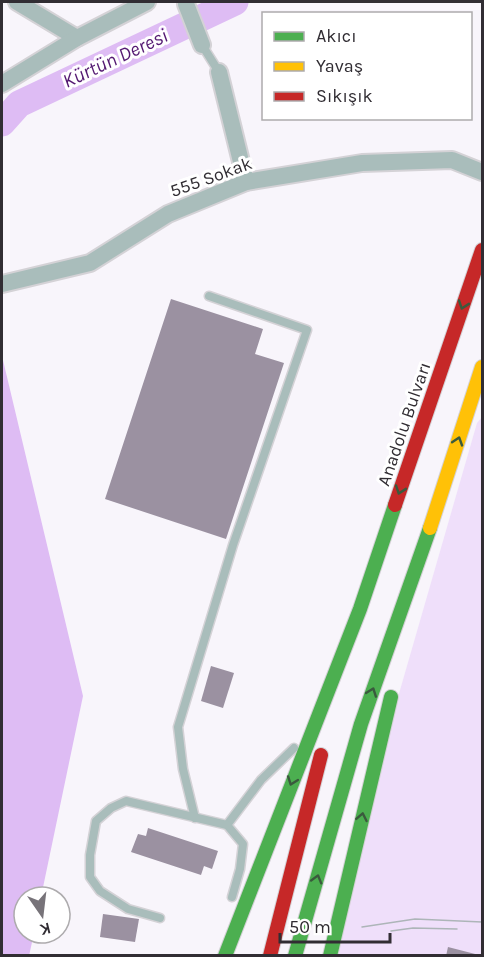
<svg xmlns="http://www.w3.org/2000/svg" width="484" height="957" font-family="Karla,sans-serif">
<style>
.green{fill:#efdffa}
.water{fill:#debcf4}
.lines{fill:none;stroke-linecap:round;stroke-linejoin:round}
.river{stroke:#debcf4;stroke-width:27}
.building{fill:#9b91a1}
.lane-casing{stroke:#d4d2d6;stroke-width:11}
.street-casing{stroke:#d4d2d6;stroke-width:20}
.fast-casing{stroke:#d4d2d6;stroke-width:16}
.slow-casing{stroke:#d4d2d6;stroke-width:16}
.jam-casing{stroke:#d4d2d6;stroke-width:16}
.lane{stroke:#a9bdbb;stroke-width:8}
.street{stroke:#a9bdbb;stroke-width:16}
.fast{stroke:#4caf50;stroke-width:14}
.slow{stroke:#ffc107;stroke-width:14}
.jam{stroke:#c62828;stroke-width:14}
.tram{stroke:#adb5b8;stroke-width:1.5}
.oneway{stroke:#3a5a3d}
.labels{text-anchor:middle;stroke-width:6;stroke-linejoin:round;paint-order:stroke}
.street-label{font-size:18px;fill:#312d33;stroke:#fff}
.water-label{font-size:20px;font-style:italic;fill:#541972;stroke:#fff}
</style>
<rect width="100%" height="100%" fill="#f8f5fb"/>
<polygon class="green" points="482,417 482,955 334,956 360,829 477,423"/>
<polygon class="water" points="2,356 83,696 41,897 24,897 24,933 34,933 29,956 2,955"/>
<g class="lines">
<polyline class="river" points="2,123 19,104 235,2"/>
</g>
<g class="building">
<polygon points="171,299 263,329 255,354 284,363 226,539 105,499"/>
<polygon points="211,666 234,673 223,708 201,701"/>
<polygon points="148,828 218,851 212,869 204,866 201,875 131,852 138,834 146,836"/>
<polygon points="103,914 139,919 135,942 100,937"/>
<polygon points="448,947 479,955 478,956 446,956"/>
</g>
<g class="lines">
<g class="lane-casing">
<g id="lane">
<polyline points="202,45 219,72"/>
<polyline points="195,818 183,769 178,727 233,545 307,330 209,296"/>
<polyline points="227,825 261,780 294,748"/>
<polyline points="160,918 128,909 100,891 90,877 90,855 96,821 111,808 126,801 227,825 243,844 240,869 232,897"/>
</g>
</g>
<g class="street-casing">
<g id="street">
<polyline points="17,2 77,38"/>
<polyline points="186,4 202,45"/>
<polyline points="219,72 246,182"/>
<polyline points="2,84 77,38 147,2"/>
<polyline points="2,284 90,263 168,214 246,182 362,163 452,160 482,172"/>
</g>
</g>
<g class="fast-casing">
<g id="fast">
<polyline points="225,956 360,609 395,505"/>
<polyline points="295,956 361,724 430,528"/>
<polyline points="330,956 391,697"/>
</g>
</g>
<g class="slow-casing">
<polyline id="slow" points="430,528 482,367"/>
</g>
<g class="jam-casing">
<g id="jam">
<polyline points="395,505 482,250"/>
<polyline points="270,956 321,755"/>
</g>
</g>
<use href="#lane" class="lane"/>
<use href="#street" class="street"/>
<use href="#fast" class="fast"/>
<use href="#slow" class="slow"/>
<use href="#jam" class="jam"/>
<g class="tram">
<polyline points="362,927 415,919 482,922"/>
<polyline points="391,931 413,928 457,929"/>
</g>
</g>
<defs><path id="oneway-chevron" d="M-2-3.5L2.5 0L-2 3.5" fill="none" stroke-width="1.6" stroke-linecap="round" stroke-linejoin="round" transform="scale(1.5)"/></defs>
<g class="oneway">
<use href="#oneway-chevron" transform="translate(463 305) rotate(109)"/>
<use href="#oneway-chevron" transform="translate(458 441) rotate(-72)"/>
<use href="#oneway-chevron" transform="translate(400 490) rotate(109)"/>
<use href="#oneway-chevron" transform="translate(372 692) rotate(-70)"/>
<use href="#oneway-chevron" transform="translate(292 781) rotate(110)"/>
<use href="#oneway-chevron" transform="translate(362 817) rotate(-79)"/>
<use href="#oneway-chevron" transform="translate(317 879) rotate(-74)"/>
</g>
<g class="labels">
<g class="street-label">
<text transform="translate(211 177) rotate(-20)" y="6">555 Sokak</text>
<text transform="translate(404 424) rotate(-71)" y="6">Anadolu Bulvarı</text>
</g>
<g class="water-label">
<text transform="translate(115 58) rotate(-25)" y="7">Kürtün Deresi</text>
</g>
</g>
<rect width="484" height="957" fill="none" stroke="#312d33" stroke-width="6"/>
<rect x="262" y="12" width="210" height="108" fill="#ffffff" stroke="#adabad" stroke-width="1.5"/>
<rect x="274" y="32" width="30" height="9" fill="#4caf50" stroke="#adabad" stroke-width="1.5"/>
<text x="316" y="42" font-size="18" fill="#312d33">Akıcı</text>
<rect x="274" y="62" width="30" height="9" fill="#ffc107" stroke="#adabad" stroke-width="1.5"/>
<text x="316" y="72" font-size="18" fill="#312d33">Yavaş</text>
<rect x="274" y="92" width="30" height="9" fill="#c62828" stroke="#adabad" stroke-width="1.5"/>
<text x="316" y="102" font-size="18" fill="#312d33">Sıkışık</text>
<g transform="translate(42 915) rotate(166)"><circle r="28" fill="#ffffff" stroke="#adabad" stroke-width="1.5"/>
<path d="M0-4.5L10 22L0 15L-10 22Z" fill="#777379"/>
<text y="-9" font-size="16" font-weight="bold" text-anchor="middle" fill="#312d33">K</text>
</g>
<path d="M280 933v9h110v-9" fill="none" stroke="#312d33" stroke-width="3"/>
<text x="289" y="933" font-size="18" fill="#312d33" stroke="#ffffff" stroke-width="4.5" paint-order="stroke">50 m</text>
</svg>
